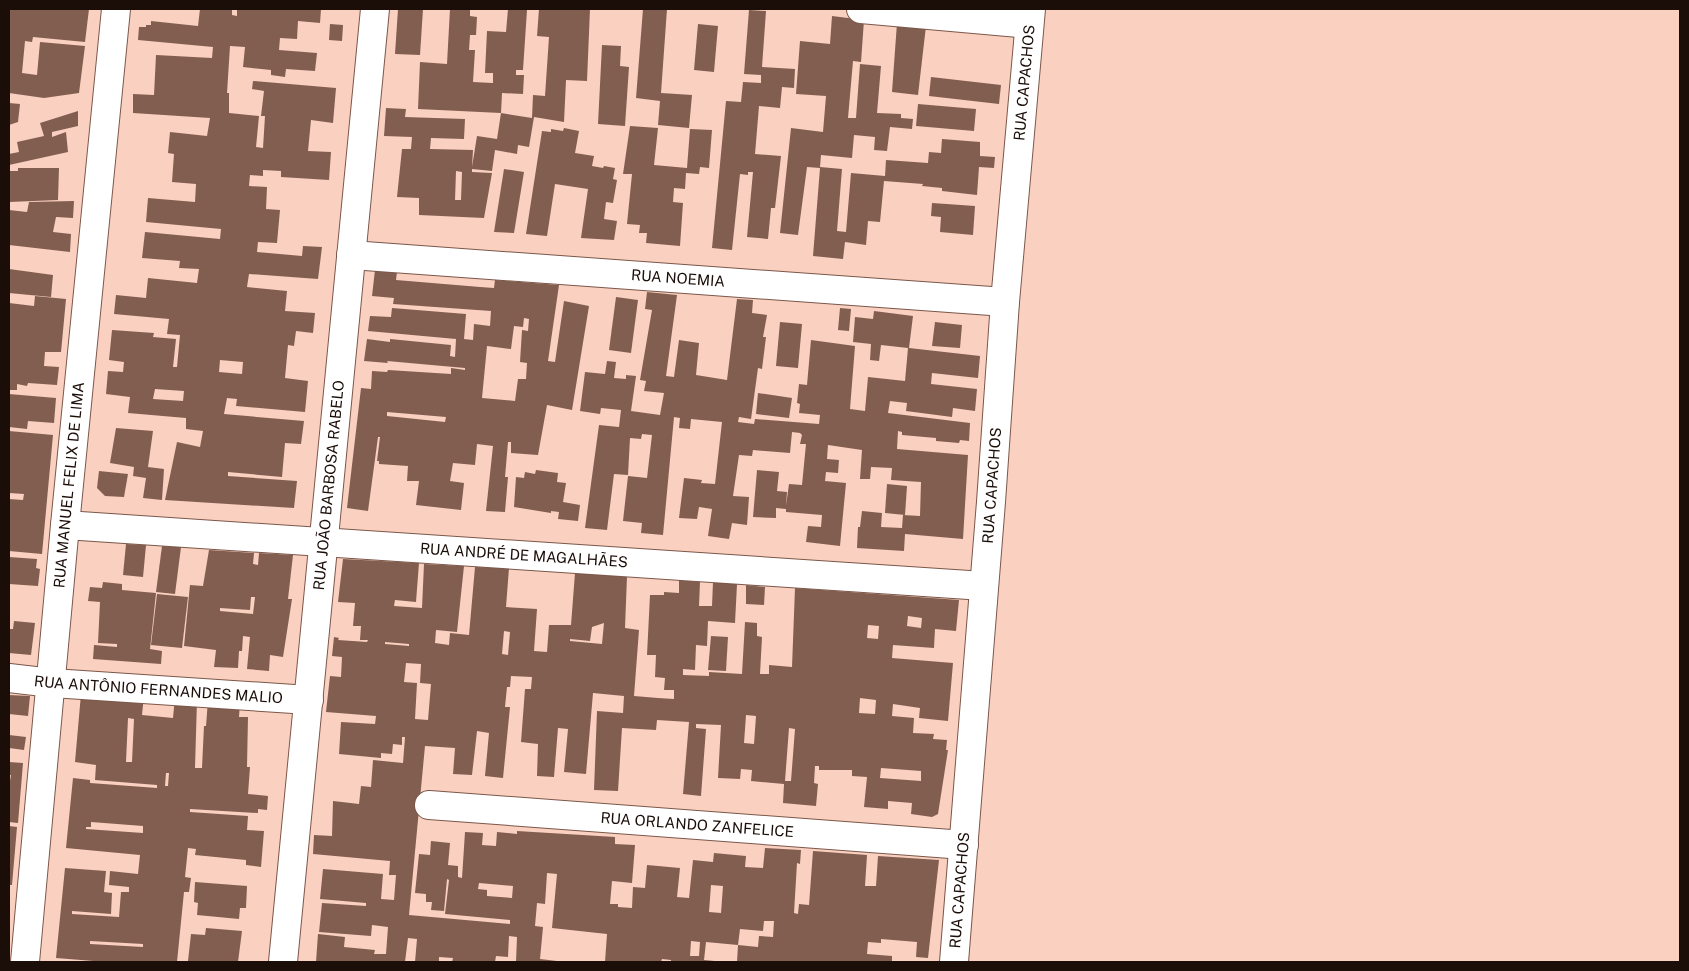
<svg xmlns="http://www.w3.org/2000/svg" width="1689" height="971" font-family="'Public Sans',sans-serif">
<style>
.building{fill:#825e50;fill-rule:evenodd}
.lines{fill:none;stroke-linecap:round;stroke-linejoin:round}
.minor-casing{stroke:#7b574a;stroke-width:30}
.minor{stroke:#fff;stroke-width:28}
.labels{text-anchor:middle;stroke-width:4.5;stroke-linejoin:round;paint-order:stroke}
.street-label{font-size:15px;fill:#1b0d08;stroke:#fffbf9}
</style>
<rect width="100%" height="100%" fill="#fad0c0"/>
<g class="building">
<polygon points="9,9 89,9 85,42 33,37 32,42 25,41 22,73 37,75 40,42 85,46 79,93 44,98 9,93"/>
<path d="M 200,9 L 232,9 L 232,15 L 237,16 L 237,9 L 321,9 L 320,23 L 298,21 L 297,39 L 280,38 L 279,50 L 317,53 L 315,71 L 286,69 L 285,77 L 271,75 L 271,70 L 243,67 L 245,47 L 230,46 L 227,93 L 229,93 L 229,113 L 259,116 L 256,147 L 263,148 L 265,116 L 261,116 L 264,91 L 252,89 L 253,81 L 336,88 L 333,123 L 311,120 L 308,151 L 331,152 L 329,180 L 281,177 L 281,171 L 263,170 L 263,176 L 250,175 L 249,186 L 267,187 L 266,209 L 280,210 L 277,243 L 258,242 L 257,252 L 302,256 L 303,246 L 322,247 L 318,279 L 249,274 L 247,287 L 287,291 L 285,311 L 315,313 L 313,333 L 296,331 L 294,346 L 288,345 L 285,378 L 308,381 L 305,412 L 236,406 L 237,399 L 227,398 L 224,414 L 304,421 L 301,444 L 285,443 L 282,477 L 228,472 L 228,476 L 297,481 L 294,508 L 165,500 L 177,442 L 200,447 L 203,431 L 186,429 L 186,418 L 128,413 L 130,397 L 106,394 L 108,371 L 123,372 L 124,362 L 109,360 L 112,330 L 154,333 L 153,337 L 176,339 L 173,367 L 177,367 L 180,335 L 167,334 L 169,319 L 114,314 L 116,295 L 146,298 L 148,278 L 197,283 L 199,269 L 179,268 L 180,261 L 142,258 L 145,232 L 220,239 L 221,229 L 146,222 L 148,198 L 195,202 L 196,184 L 172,182 L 174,154 L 168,153 L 170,132 L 207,136 L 210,118 L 133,113 L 133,94 L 154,95 L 156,55 L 212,58 L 213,47 L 138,40 L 139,27 L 146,27 L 146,25 L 151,25 L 151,21 L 198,26 ZM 220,360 L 243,362 L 242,374 L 219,372 ZM 155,389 L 184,391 L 183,401 L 153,399 Z"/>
<polygon points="398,9 423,9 420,55 395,54"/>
<polygon points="450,9 470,9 470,16 477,17 476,35 470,35 469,50 475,50 473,82 493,83 493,73 485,73 487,31 506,32 508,9 527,10 523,70 516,70 516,75 524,75 523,94 502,93 501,113 418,109 420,62 447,64"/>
<path d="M 539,9 L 590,9 L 587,81 L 566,80 L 564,122 L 534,117 L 529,147 L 518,145 L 517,154 L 495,150 L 492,171 L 472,169 L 472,172 L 492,173 L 484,218 L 419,215 L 419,198 L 397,197 L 402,149 L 411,149 L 412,137 L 384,136 L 386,108 L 406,109 L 405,117 L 465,119 L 464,139 L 431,138 L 430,149 L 473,150 L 472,167 L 477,136 L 497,139 L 501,113 L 532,118 L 533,95 L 545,96 L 549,37 L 537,36 ZM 456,171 L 462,172 L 461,200 L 455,200 Z"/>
<polygon points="643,9 667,9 661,93 692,95 689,128 658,125 660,101 636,98"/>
<polygon points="749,10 766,11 762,67 795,69 794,88 782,87 780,108 759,106 755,154 781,156 775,208 771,208 768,239 747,237 753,172 748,172 748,175 740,174 732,250 712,248 726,101 741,102 743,82 761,83 761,75 744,74"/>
<polygon points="832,16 864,20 861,62 853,61 848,118 856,118 860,64 881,66 877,113 901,114 901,118 913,119 912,129 890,127 887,151 874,150 875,137 854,135 852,158 821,155 820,167 842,169 837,231 846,232 851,173 885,176 886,160 928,163 929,152 941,153 942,139 980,142 980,156 995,157 994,168 979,167 977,195 942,191 942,188 922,186 923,184 884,181 880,222 868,221 866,245 845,242 843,259 813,256 820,168 807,167 798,235 780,233 791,128 823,132 826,96 796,94 800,41 830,44"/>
<polygon points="897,23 926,26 918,95 892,92"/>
<polygon points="330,24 343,25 342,41 329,40"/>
<polygon points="698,24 718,26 714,72 694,70"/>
<polygon points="602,45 621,46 620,66 629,67 625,126 598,124"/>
<polygon points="931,77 1001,85 999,104 929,96"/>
<polygon points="9,103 20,104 18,122 9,125"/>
<polygon points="918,104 976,109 974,131 916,126"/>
<polygon points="78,111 78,126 52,132 52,137 66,132 68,152 9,165 9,154 19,152 17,142 44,136 40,123"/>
<polygon points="630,126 658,128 654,165 687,168 690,129 712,130 709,168 700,167 699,174 686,173 685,189 674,188 673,202 683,203 680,246 646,243 647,233 639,233 640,225 627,224 632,174 623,174"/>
<polygon points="564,128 579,131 575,153 594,156 592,166 603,168 604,166 615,168 613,179 617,180 613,203 606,202 604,219 617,221 614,240 581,238 588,189 555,184 547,236 526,234 542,131 551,132 551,129 563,131"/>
<polygon points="18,168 59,168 58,200 9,202 9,171 18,171"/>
<polygon points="504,169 524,172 514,233 494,232"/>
<polygon points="74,201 73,218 56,217 53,232 71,234 70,252 9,245 9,210 27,212 29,202"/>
<polygon points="932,203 975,206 973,235 940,232 941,217 931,216"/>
<polygon points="9,269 53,275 51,297 9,293"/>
<path d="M 375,270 L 397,272 L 396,280 L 480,287 L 494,288 L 495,280 L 559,285 L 548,361 L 555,362 L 564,301 L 589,306 L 572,410 L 547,405 L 538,455 L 511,453 L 511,442 L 508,442 L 505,477 L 508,477 L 505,512 L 486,511 L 493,446 L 477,444 L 475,465 L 453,463 L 450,481 L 464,483 L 461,510 L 416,505 L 419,481 L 407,481 L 408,466 L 379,464 L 379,461 L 377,461 L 380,437 L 378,437 L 368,511 L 347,508 L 361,388 L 371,389 L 372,371 L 387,372 L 388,370 L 451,374 L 451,368 L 465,370 L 465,368 L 387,361 L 388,363 L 364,361 L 367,339 L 390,342 L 390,339 L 451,345 L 450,356 L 455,357 L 456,339 L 368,331 L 370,316 L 391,317 L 392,308 L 466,314 L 464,339 L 473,340 L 474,324 L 490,326 L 491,311 L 393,304 L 394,298 L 372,296 ZM 524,318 L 529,319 L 528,331 L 522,330 L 520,362 L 527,363 L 526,379 L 518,379 L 515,401 L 482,398 L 487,346 L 511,349 L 514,326 L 523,327 ZM 387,412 L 446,417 L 445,422 L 387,416 Z"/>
<polygon points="647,292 677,295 666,376 674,377 679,340 699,343 696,375 727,380 737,299 753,300 752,313 767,315 763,337 766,337 762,369 758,368 751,419 739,417 738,422 754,424 755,419 819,424 820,415 799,413 800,404 797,403 799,384 807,385 811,340 855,346 850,409 865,411 868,377 905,381 908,348 881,345 879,361 870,360 871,344 853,342 855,317 873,319 874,311 913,316 909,348 980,356 978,378 932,373 931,384 977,389 975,411 953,408 952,417 906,411 907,403 890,401 888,413 970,423 969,441 960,440 959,443 936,441 936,438 902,435 902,432 898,431 897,449 968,455 963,539 905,534 904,551 857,548 858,527 860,527 862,511 882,513 881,527 902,528 903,515 920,516 921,482 891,480 892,468 871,467 870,479 860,479 862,450 828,445 827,459 839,460 838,473 826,472 825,481 846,483 840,546 806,542 808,526 821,527 822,515 786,512 786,509 776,508 776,518 753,517 757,470 779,472 777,491 787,492 786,506 789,484 802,485 806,444 800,444 802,435 800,433 792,432 790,453 753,450 752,456 739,455 733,496 749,497 747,525 732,523 729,539 708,536 712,509 699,507 697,519 679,518 684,478 702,480 701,483 715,484 722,422 691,419 690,429 679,428 680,418 674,417 663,535 641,533 642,523 623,521 628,476 647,478 652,435 642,434 641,439 630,438 628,475 614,474 607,530 585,528 599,425 619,427 621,410 601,408 600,414 580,411 585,372 605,374 607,361 616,362 614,378 626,379 626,375 636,376 631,411 660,415 664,393 644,391 646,381 640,380 652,310 645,309"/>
<polygon points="35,296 66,299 61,352 45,352 44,366 59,367 57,385 28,383 27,386 17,384 17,390 9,390 9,303 34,306"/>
<polygon points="616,297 638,300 631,353 609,350"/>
<polygon points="840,308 851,309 849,331 838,330"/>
<polygon points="780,322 802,324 798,368 776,366"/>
<polygon points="935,322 962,325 960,348 932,346"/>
<polygon points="758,393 792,398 789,418 756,414"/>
<polygon points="9,394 56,398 54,423 28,421 27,429 9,427"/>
<polygon points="116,428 153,431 148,467 164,469 162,500 143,498 146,478 133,476 134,467 110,463"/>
<polygon points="9,431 53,435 42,554 9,551 9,499 23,500 24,494 9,493"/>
<polygon points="536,470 558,473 557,482 566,483 563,502 580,505 578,521 558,519 559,512 551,511 551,513 514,507 516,477 524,478 525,472 535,474"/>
<polygon points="99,471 128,474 124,497 105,496 97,488"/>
<polygon points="887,484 907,486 905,515 885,513"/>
<polygon points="126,544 146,545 143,577 123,575"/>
<polygon points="162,546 181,547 175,594 156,592"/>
<path d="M 209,550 L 254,553 L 253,564 L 258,565 L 259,553 L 293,555 L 288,599 L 292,599 L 283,657 L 270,655 L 269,671 L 247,669 L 250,637 L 243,636 L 242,651 L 239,651 L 238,668 L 214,667 L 216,650 L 184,646 L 190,585 L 203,586 ZM 251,597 L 255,597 L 253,614 L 220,611 L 220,608 L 250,610 Z"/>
<polygon points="9,557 37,559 36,568 40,569 38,586 9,584"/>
<path d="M 343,559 L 419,563 L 416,602 L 395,600 L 394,606 L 422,608 L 424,564 L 464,566 L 457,632 L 436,630 L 435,643 L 449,645 L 450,633 L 469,635 L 475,567 L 509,568 L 506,607 L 537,609 L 534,651 L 547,652 L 549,625 L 571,625 L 575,573 L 627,576 L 625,628 L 639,630 L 634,696 L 658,698 L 674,699 L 674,690 L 664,690 L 665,678 L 655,677 L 656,655 L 647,655 L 650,595 L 664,595 L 664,592 L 679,593 L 679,580 L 700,582 L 699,606 L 712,606 L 713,582 L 737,584 L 735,623 L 708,621 L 707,646 L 696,645 L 695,670 L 683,669 L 683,675 L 709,676 L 709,672 L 742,674 L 745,622 L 757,623 L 757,636 L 762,637 L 760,674 L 769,674 L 769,665 L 792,667 L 795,588 L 959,600 L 956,631 L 935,629 L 934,648 L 893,645 L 892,658 L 953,663 L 948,721 L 919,718 L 920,708 L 893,704 L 892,716 L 914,718 L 913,733 L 934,734 L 933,739 L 947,740 L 946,750 L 948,750 L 938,814 L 932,817 L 911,814 L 912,803 L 888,801 L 888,809 L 864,807 L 867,777 L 852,776 L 852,770 L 819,770 L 819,766 L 815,766 L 814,783 L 818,784 L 816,806 L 783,803 L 784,784 L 751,781 L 752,770 L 741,769 L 740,779 L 718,778 L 721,725 L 696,724 L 696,728 L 706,729 L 701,796 L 683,794 L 689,722 L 657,720 L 656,730 L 622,728 L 618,791 L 594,790 L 597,711 L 623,713 L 624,696 L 593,693 L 586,774 L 564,772 L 568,729 L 558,728 L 554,777 L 537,776 L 538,744 L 521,742 L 525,689 L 531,689 L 532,677 L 511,676 L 510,687 L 507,687 L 505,707 L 510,707 L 503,778 L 485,776 L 489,733 L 477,731 L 472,775 L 453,774 L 455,748 L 425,746 L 409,915 L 510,924 L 510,920 L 445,914 L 449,880 L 447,879 L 444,911 L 431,910 L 432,902 L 426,902 L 426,894 L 415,893 L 419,854 L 430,855 L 431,841 L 450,843 L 448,865 L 458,866 L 458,877 L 462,878 L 465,832 L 483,833 L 482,845 L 496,846 L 497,832 L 517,834 L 517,831 L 615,837 L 615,844 L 635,845 L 632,883 L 612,881 L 610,904 L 618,904 L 618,907 L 632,908 L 633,887 L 645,888 L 647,865 L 680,868 L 677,897 L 689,898 L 693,860 L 713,862 L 714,853 L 746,856 L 745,867 L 763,868 L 765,848 L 801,850 L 800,864 L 797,863 L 794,913 L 798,914 L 799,904 L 809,905 L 813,851 L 867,855 L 865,886 L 876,886 L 878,856 L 939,860 L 928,958 L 916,957 L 917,942 L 881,939 L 881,943 L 868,942 L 867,954 L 892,956 L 892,962 L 737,962 L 738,945 L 758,947 L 759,936 L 773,937 L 774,921 L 764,921 L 763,931 L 740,929 L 738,945 L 706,942 L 704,960 L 715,961 L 715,962 L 671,962 L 671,960 L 662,959 L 661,962 L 605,962 L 607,934 L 552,928 L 557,874 L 547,873 L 545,904 L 537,903 L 535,926 L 543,927 L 540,959 L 557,961 L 557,962 L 516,962 L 517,937 L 509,936 L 508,957 L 496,956 L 495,962 L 452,962 L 453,958 L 439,957 L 439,962 L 415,962 L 417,939 L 408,938 L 405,962 L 316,962 L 318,934 L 345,937 L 344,947 L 375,950 L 374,954 L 386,954 L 388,927 L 372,925 L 371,936 L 319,932 L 322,903 L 366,906 L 366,903 L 320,899 L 323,869 L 383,874 L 381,899 L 394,900 L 396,875 L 389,875 L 390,861 L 313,854 L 314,835 L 332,836 L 333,801 L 359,804 L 361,786 L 371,787 L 373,760 L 403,763 L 405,737 L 402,737 L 402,745 L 393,744 L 392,754 L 381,753 L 381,758 L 339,754 L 341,722 L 375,724 L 376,716 L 326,712 L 330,676 L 341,677 L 342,657 L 332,656 L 334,637 L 339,638 L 338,640 L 367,642 L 368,640 L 360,640 L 361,626 L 353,626 L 355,603 L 338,602 ZM 908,616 L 922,618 L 921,628 L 907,626 ZM 604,623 L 602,644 L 570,641 L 570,639 L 590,641 L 592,627 ZM 868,625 L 879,626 L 878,639 L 867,638 ZM 504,631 L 510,632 L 508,655 L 502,654 ZM 385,642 L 409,644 L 409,646 L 385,644 ZM 406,663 L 421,664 L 420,683 L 431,684 L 428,720 L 415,719 L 417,683 L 404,682 ZM 860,698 L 876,700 L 875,714 L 859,713 ZM 746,715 L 756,716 L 754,744 L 744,743 ZM 789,728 L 795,729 L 791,781 L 785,781 ZM 881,768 L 921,771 L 921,781 L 880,778 ZM 479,883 L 513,886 L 512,898 L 487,896 L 487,890 L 478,889 ZM 711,885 L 723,886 L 721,913 L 709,912 ZM 691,941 L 700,942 L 699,956 L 690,956 Z"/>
<polygon points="103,582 122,584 122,590 156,593 150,649 162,651 161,664 93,659 94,645 117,647 117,644 98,643 100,602 88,601 90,587 102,588"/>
<polygon points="746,585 765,587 764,605 746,604"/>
<polygon points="157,594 188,597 182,648 151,645"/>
<polygon points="14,621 35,623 31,655 9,653 9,629 13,629"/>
<polygon points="711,636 728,637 726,671 708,670"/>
<path d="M 81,694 L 144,695 L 142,715 L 173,718 L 175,697 L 197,700 L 195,768 L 202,768 L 204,726 L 206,726 L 208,700 L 240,703 L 239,717 L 248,717 L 247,767 L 250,767 L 248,794 L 268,796 L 267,810 L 258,809 L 258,813 L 190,809 L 190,812 L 248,816 L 247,830 L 264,831 L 261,867 L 246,865 L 246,860 L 195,855 L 196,849 L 188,848 L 185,877 L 191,878 L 189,892 L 184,892 L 177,962 L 106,962 L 56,958 L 65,868 L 106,871 L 104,892 L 112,893 L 111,914 L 72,911 L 72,914 L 119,917 L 121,892 L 129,892 L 129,887 L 109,885 L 110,871 L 138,874 L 140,855 L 66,848 L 73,778 L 90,780 L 90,783 L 157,788 L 157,785 L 95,780 L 96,765 L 75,762 ZM 128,718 L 134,719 L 132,762 L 126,762 ZM 166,773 L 169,773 L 168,786 L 165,786 ZM 91,822 L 143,826 L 143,833 L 86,829 L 86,827 L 91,827 ZM 90,941 L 143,944 L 143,947 L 90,944 Z"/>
<polygon points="9,695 30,696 28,716 9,714"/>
<polygon points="9,735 26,737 24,750 9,748"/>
<polygon points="9,762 23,763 18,823 9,822 9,781 10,781 11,775 9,775"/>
<polygon points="9,826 17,827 12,885 9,885"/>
<polygon points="195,882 247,886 246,908 240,908 239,919 197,915 198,903 194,902"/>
<polygon points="206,928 242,931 238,962 188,961 191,934 205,935"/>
</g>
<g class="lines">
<g class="minor-casing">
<g id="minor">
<polyline points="861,9 1029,24"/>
<path id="s1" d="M 351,255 L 1005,302"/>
<path id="s2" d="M 65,525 L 984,586"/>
<path id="s3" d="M 9,678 L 52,683 L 309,700"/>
<path id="s4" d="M 429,805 L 964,845"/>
<path id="s5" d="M 25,962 L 65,525 L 116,9"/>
<path id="s6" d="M 283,962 L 375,9"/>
<path id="s7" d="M 954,962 L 991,502 L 1005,302 L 1031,9"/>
</g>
</g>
<use href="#minor" class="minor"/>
</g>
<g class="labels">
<g class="street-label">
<text dy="5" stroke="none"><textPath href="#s7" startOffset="882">RUA CAPACHOS</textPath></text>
<text dy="5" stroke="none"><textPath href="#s1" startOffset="328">RUA NOEMIA</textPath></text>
<text dy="5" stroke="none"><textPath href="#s5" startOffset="479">RUA MANUEL FELIX DE LIMA</textPath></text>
<text dy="5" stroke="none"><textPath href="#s7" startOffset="478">RUA CAPACHOS</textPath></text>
<text dy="5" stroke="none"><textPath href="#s6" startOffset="479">RUA JOÃO BARBOSA RABELO</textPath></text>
<text dy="5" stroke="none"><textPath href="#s2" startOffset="460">RUA ANDRÉ DE MAGALHÃES</textPath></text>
<text dy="5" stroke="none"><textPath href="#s3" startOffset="150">RUA ANTÔNIO FERNANDES MALIO</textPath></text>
<text dy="5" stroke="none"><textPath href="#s4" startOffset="269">RUA ORLANDO ZANFELICE</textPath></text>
<text dy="5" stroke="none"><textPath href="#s7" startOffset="72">RUA CAPACHOS</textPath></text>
</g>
</g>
<rect width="1689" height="971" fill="none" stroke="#1b0d08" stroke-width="20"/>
</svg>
